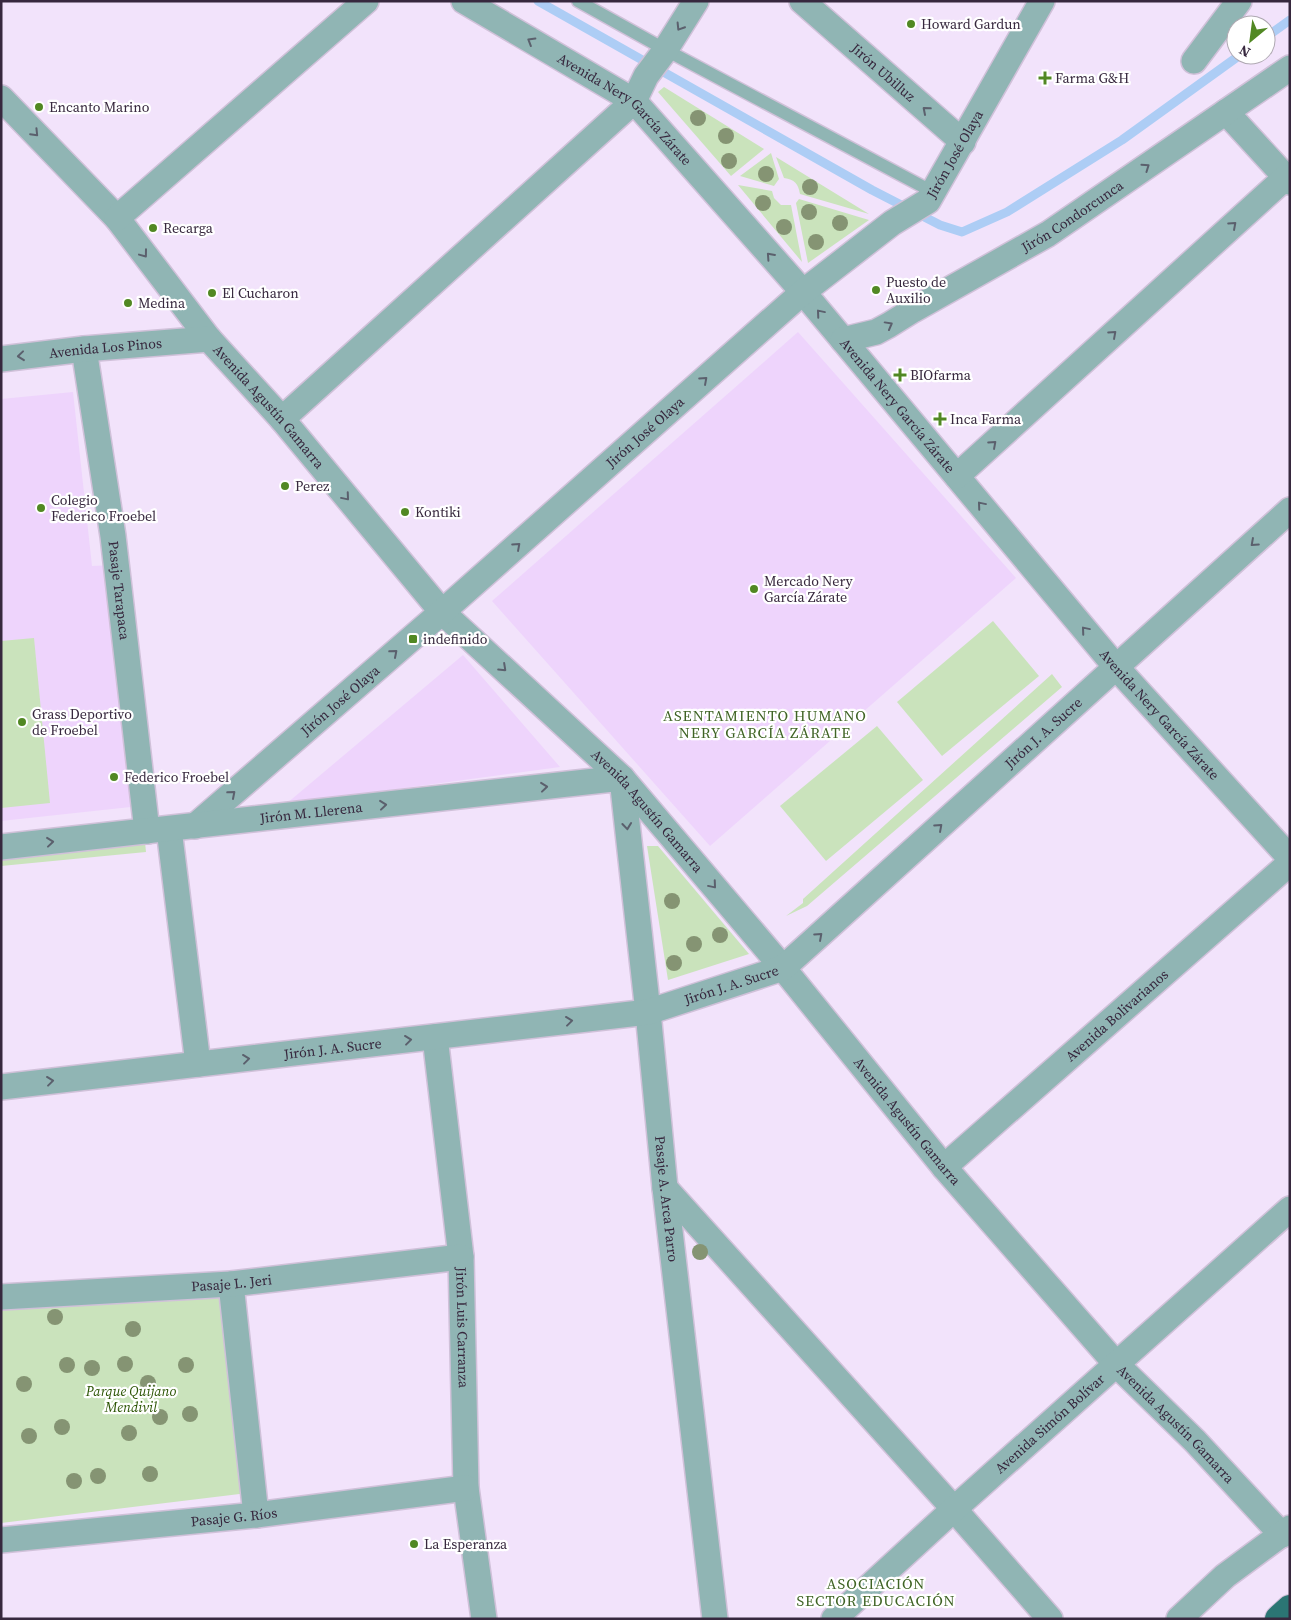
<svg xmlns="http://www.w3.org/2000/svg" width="1291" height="1620" font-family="'Source Serif 4',serif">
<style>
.built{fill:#eed4fc}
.green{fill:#cae3bc}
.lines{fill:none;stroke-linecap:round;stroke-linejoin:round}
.stream{stroke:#adcdf5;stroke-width:9}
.lane-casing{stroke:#d0c1d9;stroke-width:15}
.street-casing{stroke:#d0c1d9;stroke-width:28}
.highway-casing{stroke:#d0c1d9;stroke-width:30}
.lane{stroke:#90b5b4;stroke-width:12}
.street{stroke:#90b5b4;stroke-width:25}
.highway{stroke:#2b7574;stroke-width:28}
.tree{fill:#859473}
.oneway{stroke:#5b606d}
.poi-dot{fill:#518823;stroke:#fff;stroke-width:2}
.labels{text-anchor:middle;stroke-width:4.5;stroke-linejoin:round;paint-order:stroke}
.poi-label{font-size:14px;fill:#37283e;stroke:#fff;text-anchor:start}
.street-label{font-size:14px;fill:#37283e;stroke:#fff}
.park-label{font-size:14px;font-style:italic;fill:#2b5403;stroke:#fff}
.neighbourhood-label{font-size:15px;letter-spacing:1px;fill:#3f6325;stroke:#fff}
</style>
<rect width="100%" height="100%" fill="#f2e3fb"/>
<g class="built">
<polygon points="798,332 1016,578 710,846 492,601"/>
<polygon points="73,392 92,566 113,565 140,806 1,821 1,399"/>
<polygon points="463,655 560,767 286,804"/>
</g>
<g class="green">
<polygon points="664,87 764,149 731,176 658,92"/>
<polygon points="771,153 779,179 774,186 740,176"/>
<path d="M 776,157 L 869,214 L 800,194 C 798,183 795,180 784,178 Z"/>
<polygon points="738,185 772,191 774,198 781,205 791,205 802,262"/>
<polygon points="799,199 869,220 808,263 796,203"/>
<polygon points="993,621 1039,676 942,756 897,702"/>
<polygon points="34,638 50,803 1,808 1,641"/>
<polygon points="1052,674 1062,687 807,906 786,916 803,903 803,899"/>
<polygon points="877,726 923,780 826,861 780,806"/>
<polygon points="145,842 146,852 1,866 1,856"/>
<polygon points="647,846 658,846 749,954 668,980"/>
<polygon points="230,1280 257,1492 1,1523 1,1308"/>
</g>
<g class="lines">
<g class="stream">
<polyline points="538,1 872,190 940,225 962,232 1007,212 1122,140 1240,55"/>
<polyline points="1266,37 1290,20"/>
</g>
<g class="lane-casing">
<polyline id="lane" points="578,1 666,50 933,192"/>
</g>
<g class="street-casing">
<g id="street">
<path id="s1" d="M 464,1 L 634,101 L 803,292 L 1116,667 L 1290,858"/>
<path id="s2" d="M 802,1 L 963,142"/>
<polyline points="1194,61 1239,1"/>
<path id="s3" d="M 1,98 L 117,218 L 209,339 L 282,419 L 442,612 L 622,778 L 783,968 L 944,1167 L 1117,1365 L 1195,1441 L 1282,1535"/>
<polyline points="1226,112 1290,182"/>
<polyline points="117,218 366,1"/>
<path id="s4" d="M 843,340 L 876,332 L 889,325 L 913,310 L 1048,234 L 1290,68"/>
<path id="s5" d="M 84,349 L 113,536 L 147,831"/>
<path id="s6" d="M 1,359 L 84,349 L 209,339"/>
<polyline points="282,419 634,101 646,76 664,52 696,1"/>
<polyline points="957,476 1285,178"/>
<path id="s7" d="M 195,826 L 442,612 L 803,292 L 892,223 L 928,201 L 1042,1"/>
<polyline points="169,829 198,1064"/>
<path id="s8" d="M 1,847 L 622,778 L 648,1012 L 665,1188 L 715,1619"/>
<path id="s9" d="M 435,1037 L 461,1257 L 466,1488 L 484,1619"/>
<path id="s10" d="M 1,1087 L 648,1012 L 783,968 L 1290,510"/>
<path id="s11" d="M 944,1167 L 1290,863"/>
<polyline points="665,1188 954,1509 1050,1619"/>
<polyline points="231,1284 256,1515"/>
<path id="s12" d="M 1,1297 L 231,1284 L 461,1257"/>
<path id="s13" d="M 1,1540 L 256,1515 L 466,1488"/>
<path id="s14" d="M 834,1619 L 954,1509 L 1290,1209"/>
<polyline points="1179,1619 1225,1576 1290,1528"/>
</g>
</g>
<g class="highway-casing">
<polyline id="highway" points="1279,1619 1290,1609"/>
</g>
<use href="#lane" class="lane"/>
<use href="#street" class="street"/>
<use href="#highway" class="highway"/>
</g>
<g class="tree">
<circle cx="698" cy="118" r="8"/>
<circle cx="726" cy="136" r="8"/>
<circle cx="729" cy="161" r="8"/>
<circle cx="766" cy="174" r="8"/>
<circle cx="810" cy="187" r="8"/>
<circle cx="763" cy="203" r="8"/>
<circle cx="809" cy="212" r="8"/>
<circle cx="840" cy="223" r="8"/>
<circle cx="784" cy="227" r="8"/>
<circle cx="816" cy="242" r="8"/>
<circle cx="672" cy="901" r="8"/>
<circle cx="720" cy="935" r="8"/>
<circle cx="694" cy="944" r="8"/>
<circle cx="674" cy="963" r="8"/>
<circle cx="700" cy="1252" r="8"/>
<circle cx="55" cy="1317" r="8"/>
<circle cx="133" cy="1329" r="8"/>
<circle cx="125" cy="1364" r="8"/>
<circle cx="67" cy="1365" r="8"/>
<circle cx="186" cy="1365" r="8"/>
<circle cx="92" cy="1368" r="8"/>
<circle cx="148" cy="1383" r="8"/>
<circle cx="24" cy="1384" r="8"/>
<circle cx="190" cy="1414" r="8"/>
<circle cx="160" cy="1417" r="8"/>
<circle cx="62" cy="1427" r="8"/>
<circle cx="129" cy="1433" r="8"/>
<circle cx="29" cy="1436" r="8"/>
<circle cx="150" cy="1474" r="8"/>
<circle cx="98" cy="1476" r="8"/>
<circle cx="74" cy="1481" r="8"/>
</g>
<defs><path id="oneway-chevron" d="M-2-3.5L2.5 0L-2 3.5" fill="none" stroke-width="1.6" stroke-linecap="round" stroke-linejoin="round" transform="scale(1.25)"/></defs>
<g class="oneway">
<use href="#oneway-chevron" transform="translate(680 27) rotate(122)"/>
<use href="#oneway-chevron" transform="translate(531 41) rotate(-149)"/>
<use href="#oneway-chevron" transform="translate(926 110) rotate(-139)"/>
<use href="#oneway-chevron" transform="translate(35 133) rotate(46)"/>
<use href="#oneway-chevron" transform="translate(1146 167) rotate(-35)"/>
<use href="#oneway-chevron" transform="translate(1233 225) rotate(-42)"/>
<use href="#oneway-chevron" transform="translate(144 254) rotate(53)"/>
<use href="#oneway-chevron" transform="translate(770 256) rotate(-132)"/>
<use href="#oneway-chevron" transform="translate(820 313) rotate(-130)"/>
<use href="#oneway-chevron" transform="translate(889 325) rotate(-29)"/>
<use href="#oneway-chevron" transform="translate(1113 334) rotate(-42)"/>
<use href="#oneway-chevron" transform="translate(21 356) rotate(174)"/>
<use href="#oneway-chevron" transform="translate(704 380) rotate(-42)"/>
<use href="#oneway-chevron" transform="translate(993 444) rotate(-42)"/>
<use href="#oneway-chevron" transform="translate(346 497) rotate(50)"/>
<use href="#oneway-chevron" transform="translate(981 505) rotate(-130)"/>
<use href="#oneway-chevron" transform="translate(1254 543) rotate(138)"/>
<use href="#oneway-chevron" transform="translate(517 546) rotate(-42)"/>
<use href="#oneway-chevron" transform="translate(1085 630) rotate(-130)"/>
<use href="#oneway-chevron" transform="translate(394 653) rotate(-41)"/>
<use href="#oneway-chevron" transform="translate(503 668) rotate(43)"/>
<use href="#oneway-chevron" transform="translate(544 787) rotate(-6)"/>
<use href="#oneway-chevron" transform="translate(232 794) rotate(-41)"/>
<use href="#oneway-chevron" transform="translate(383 805) rotate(-6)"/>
<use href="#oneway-chevron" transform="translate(627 826) rotate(84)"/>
<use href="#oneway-chevron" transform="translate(939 827) rotate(-42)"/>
<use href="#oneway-chevron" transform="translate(50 842) rotate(-6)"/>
<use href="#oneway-chevron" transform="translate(713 885) rotate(50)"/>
<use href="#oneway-chevron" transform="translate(819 936) rotate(-42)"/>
<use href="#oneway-chevron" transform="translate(569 1021) rotate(-7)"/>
<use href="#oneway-chevron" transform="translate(408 1040) rotate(-7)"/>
<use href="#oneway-chevron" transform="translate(246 1059) rotate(-7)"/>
<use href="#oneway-chevron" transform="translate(50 1081) rotate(-7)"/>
</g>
<g class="poi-dot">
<circle cx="911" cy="24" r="5"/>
<path d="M1042.5 70.5h5v5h5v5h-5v5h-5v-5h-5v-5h5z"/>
<circle cx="39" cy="107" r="5"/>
<circle cx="153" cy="228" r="5"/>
<circle cx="876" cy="290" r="5"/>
<circle cx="212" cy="293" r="5"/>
<circle cx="128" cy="303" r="5"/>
<path d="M897.5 367.5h5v5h5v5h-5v5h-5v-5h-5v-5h5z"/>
<path d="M937.5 411.5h5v5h5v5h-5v5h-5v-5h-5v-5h5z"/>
<circle cx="285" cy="486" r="5"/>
<circle cx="41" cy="508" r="5"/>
<circle cx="405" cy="512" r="5"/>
<circle cx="754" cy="589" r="5"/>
<rect x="408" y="634" width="10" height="10" rx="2.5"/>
<circle cx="22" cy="722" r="5"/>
<circle cx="114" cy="777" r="5"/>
<circle cx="414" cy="1544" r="5"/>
</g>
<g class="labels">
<g class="poi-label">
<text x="921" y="29">Howard Gardun</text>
<text x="1055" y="83">Farma G&amp;H</text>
<text x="49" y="112">Encanto Marino</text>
<text x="163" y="233">Recarga</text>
<text x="886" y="287">Puesto de<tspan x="886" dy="16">Auxilio</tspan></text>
<text x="222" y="298">El Cucharon</text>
<text x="138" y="308">Medina</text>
<text x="910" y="380">BIOfarma</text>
<text x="950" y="424">Inca Farma</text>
<text x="295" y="491">Perez</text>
<text x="51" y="505">Colegio<tspan x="51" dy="16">Federico Froebel</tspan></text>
<text x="415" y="517">Kontiki</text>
<text x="764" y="586">Mercado Nery<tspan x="764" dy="16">García Zárate</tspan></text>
<text x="423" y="644">indefinido</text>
<text x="32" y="719">Grass Deportivo<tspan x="32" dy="16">de Froebel</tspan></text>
<text x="124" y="782">Federico Froebel</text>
<text x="424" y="1549">La Esperanza</text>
</g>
<g class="street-label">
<text dy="5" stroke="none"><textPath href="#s2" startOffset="108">Jirón Ubilluz</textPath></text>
<text dy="5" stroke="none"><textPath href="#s1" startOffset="195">Avenida Nery García Zárate</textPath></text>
<text dy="5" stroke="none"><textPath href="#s7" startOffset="1018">Jirón José Olaya</textPath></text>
<text dy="5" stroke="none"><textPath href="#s4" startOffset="262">Jirón Condorcunca</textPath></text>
<text dy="5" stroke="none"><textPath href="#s6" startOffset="105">Avenida Los Pinos</textPath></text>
<text dy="5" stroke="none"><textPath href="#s1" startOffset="600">Avenida Nery García Zárate</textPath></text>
<text dy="5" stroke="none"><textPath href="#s3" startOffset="409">Avenida Agustín Gamarra</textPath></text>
<text dy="5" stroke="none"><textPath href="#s7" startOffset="598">Jirón José Olaya</textPath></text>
<text dy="5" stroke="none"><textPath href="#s5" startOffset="244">Pasaje Tarapaca</textPath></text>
<text dy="5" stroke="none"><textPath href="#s7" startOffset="192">Jirón José Olaya</textPath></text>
<text dy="5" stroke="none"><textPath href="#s1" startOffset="1005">Avenida Nery García Zárate</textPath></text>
<text dy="5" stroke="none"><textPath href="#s10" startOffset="1144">Jirón J. A. Sucre</textPath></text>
<text dy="5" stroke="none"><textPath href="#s3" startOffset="964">Avenida Agustín Gamarra</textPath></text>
<text dy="5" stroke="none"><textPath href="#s8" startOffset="312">Jirón M. Llerena</textPath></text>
<text dy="5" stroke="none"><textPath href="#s10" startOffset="739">Jirón J. A. Sucre</textPath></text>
<text dy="5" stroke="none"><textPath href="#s11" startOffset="230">Avenida Bolivarianos</textPath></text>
<text dy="5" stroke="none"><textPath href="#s10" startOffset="334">Jirón J. A. Sucre</textPath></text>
<text dy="5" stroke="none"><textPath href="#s3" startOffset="1369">Avenida Agustín Gamarra</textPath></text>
<text dy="5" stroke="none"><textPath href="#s8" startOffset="1048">Pasaje A. Arca Parro</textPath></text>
<text dy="5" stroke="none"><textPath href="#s12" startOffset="231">Pasaje L. Jeri</textPath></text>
<text dy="5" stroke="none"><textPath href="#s9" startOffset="292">Jirón Luis Carranza</textPath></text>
<text dy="5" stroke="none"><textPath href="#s14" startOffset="291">Avenida Simón Bolívar</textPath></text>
<text dy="5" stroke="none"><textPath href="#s3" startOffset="1774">Avenida Agustín Gamarra</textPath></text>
<text dy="5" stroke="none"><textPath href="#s13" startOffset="234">Pasaje G. Ríos</textPath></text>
</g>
<g class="park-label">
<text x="131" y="1396">Parque Quijano<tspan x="131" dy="16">Mendivil</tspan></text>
</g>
<g class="neighbourhood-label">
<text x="765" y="721">ASENTAMIENTO HUMANO<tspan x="765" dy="17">NERY GARCÍA ZÁRATE</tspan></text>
<text x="876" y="1589">ASOCIACIÓN<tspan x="876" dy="17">SECTOR EDUCACIÓN</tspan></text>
</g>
</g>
<rect width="1291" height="1620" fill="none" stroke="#37283e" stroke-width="5"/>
<g transform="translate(1251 40) rotate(209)"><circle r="24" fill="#ffffff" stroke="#afa9b2"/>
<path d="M0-4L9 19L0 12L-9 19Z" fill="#518823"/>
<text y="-8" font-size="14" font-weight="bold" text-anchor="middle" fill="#37283e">N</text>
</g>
</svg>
